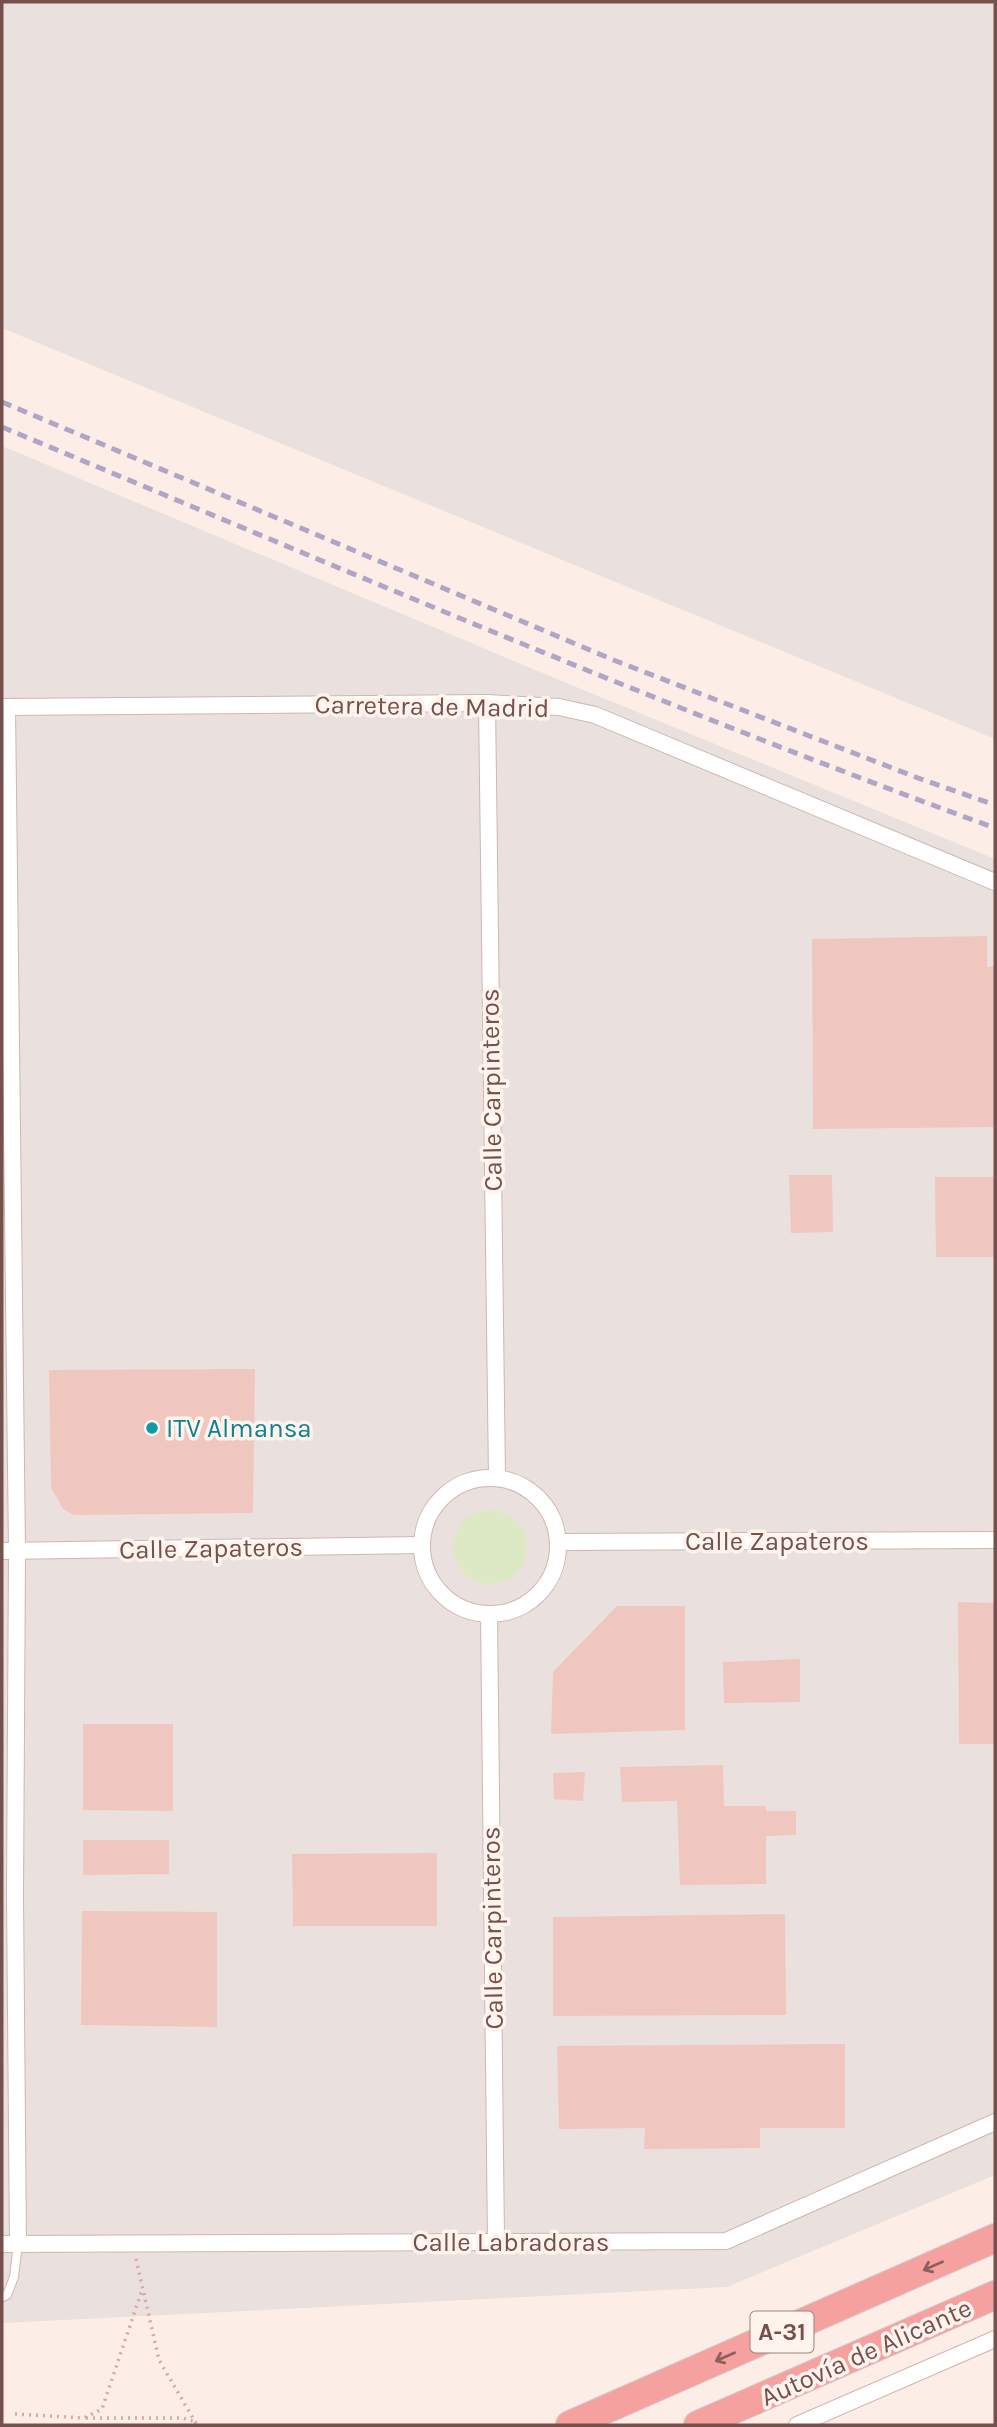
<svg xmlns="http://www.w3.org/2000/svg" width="997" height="2427" font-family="Karla,sans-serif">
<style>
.industrial{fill:#eae0dd}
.green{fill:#dde9c5}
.building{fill:#f0c7bf}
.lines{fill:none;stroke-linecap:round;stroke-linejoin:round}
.lane-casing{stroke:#cfb6b0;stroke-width:10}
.street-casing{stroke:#cfb6b0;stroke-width:18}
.highway-casing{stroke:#d6cac9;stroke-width:30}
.path{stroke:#d5a9a2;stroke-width:3.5;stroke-dasharray:2 5;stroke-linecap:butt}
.lane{stroke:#fff;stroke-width:8}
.street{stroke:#fff;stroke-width:16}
.highway{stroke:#f4a1a0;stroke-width:28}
.rail{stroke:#afa5c5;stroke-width:5;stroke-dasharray:10 7;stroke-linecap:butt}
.oneway{stroke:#8e605d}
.culture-dot{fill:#0f9aa8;stroke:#fef3ed;stroke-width:2.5}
.labels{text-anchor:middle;stroke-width:7;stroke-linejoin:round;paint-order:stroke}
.shield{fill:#fef3ed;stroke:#9e817c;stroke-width:2}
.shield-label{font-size:24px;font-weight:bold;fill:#75504c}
.street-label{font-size:26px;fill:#75504c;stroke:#fef3ed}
.culture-label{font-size:26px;fill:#0d838f;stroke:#fef3ed;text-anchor:start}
</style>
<rect width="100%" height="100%" fill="#fceee7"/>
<g class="industrial">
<polygon points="2,2 995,2 995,739 2,328"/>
<polygon points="2,446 564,682 995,859 995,2175 727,2287 2,2323"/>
</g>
<circle class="green" cx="490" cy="1547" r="37"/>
<g class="building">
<polygon points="987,936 987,967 995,966 995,1127 813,1129 812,939"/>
<polygon points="789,1175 832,1175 833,1232 791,1233"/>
<polygon points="935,1177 995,1177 995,1257 936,1257"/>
<polygon points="255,1369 253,1513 74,1515 63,1509 51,1487 49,1370"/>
<polygon points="958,1602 995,1603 995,1744 959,1744"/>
<polygon points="617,1606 685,1606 685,1730 551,1734 553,1672"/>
<polygon points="800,1659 800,1702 724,1703 723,1662"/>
<polygon points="83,1724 173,1724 173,1811 83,1810"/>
<polygon points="723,1765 724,1806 766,1806 766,1811 796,1811 796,1835 766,1836 766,1884 680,1885 677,1801 622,1802 620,1767"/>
<polygon points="585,1772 583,1801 554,1799 553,1773"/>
<polygon points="83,1840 169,1840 169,1874 83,1875"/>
<polygon points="437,1853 437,1926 293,1926 292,1854"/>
<polygon points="82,1911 217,1912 217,2027 81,2025"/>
<polygon points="785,1914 786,2015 553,2016 553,1917"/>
<polygon points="845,2044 845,2128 760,2128 760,2148 644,2149 645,2128 559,2129 557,2046"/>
</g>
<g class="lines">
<g class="lane-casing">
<polyline id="lane" points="2,2297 7,2295 14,2277 18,2244"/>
</g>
<g class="street-casing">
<g id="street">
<polyline points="487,703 497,1478"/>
<polyline points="2,707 487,703 559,707 595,715 995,882"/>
<polyline points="7,707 17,1551 15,1895 18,2244"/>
<circle cx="490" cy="1546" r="68"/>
<polyline points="559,1542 995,1540"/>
<polyline points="2,1551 421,1545"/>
<polyline points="489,1614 496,2242"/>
<polyline points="2,2244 726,2241 995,2122"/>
<polyline points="797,2425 995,2339"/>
</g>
</g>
<g class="highway-casing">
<g id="highway">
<polyline points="570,2425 995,2238"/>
<polyline points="698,2425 995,2295"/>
</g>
</g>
<g class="path">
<polyline points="136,2259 159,2360 197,2425"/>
<polyline points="15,2414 84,2418 102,2409 142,2290"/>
<polyline points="86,2418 182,2418 193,2421"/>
</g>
<use href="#lane" class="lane"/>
<use href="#street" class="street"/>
<use href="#highway" class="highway"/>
<g class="rail">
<polyline points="2,402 616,661 918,778 995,805"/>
<path d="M 2,427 C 331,564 660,706 995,828"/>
</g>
</g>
<defs><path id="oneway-shaft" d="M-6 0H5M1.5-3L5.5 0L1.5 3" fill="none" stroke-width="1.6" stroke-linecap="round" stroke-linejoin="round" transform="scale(1.75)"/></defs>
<g class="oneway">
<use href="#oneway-shaft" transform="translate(933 2266) rotate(156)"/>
<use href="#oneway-shaft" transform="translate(725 2357) rotate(156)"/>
</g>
<circle class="culture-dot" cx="152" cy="1428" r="7"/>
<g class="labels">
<rect class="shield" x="750.5" y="2311.5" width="63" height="41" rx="5"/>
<g class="shield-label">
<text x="782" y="2340">A-31</text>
</g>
<g class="street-label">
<text transform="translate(432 706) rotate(1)" y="9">Carretera de Madrid</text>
<text transform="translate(491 1090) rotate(-91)" y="9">Calle Carpinteros</text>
<text x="777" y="1550">Calle Zapateros</text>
<text transform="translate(211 1548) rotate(-1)" y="9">Calle Zapateros</text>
<text transform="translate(492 1928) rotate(-91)" y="9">Calle Carpinteros</text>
<text x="511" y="2251">Calle Labradoras</text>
<text transform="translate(866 2352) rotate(-24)" y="9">Autovía de Alicante</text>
</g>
<g class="culture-label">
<text x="166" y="1437">ITV Almansa</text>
</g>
</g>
<rect width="997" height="2427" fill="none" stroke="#75504c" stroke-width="7"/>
</svg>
